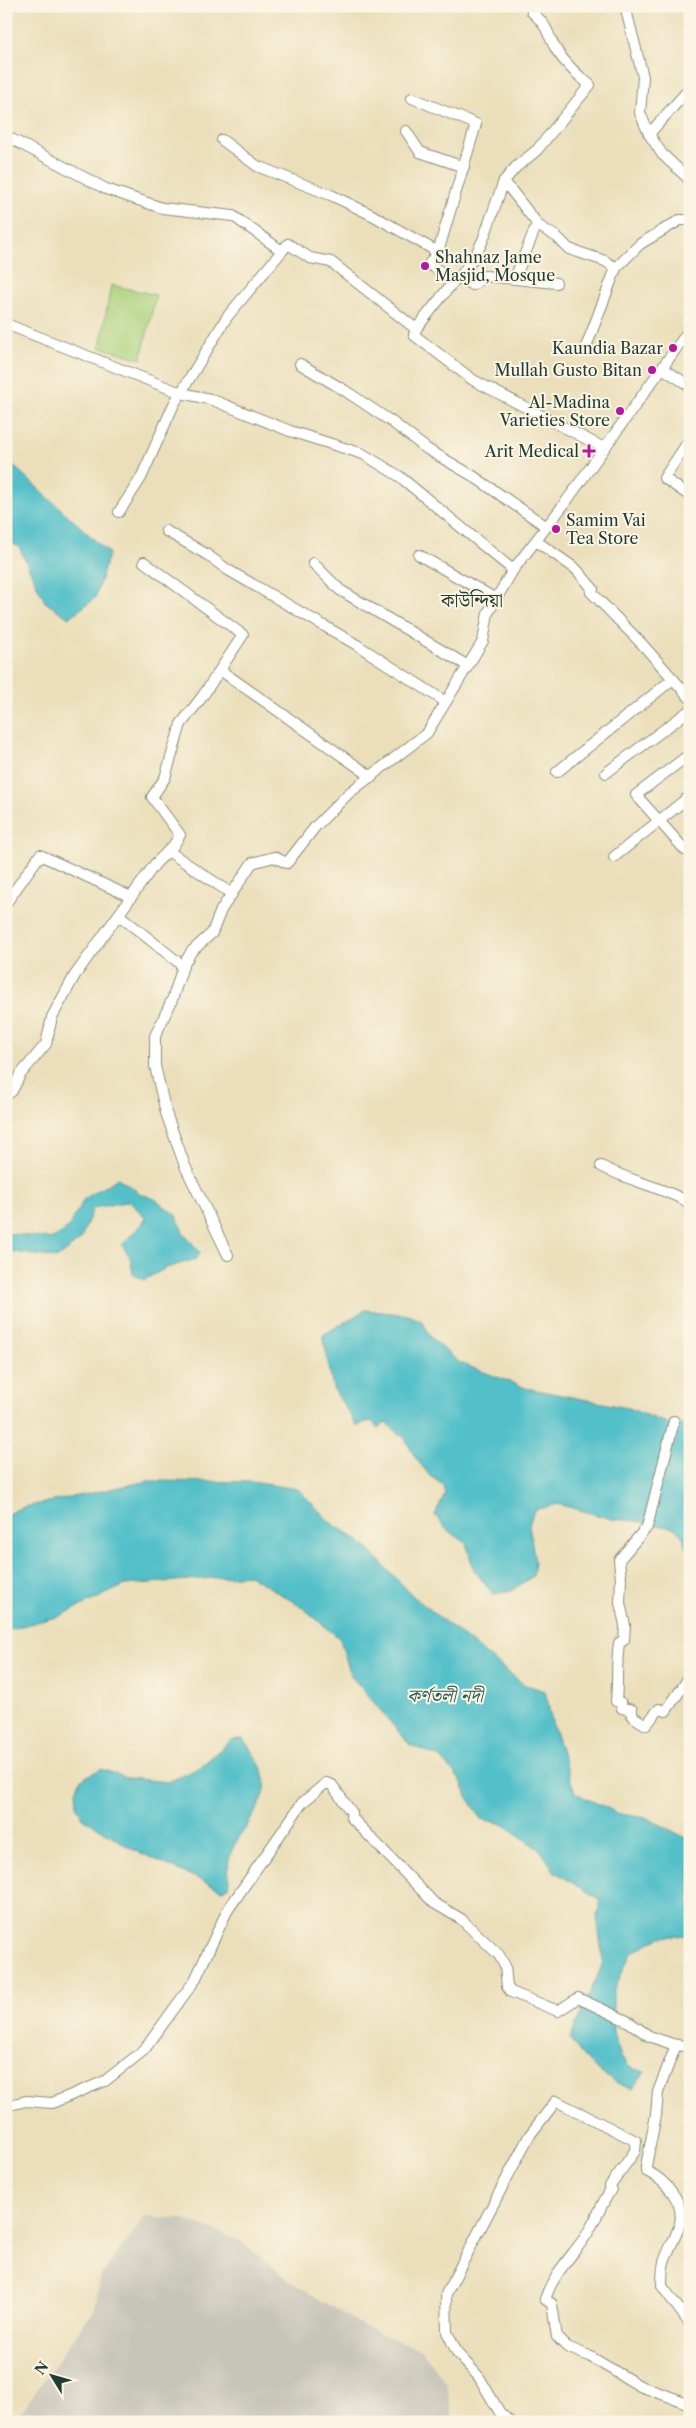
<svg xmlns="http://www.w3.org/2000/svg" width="696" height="2428" font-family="'Libre Caslon Text','Noto Serif Bengali',serif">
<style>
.industrial{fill:#c6c5b8}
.green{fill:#aad17c;stroke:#648758}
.water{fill:#52c0c9;stroke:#387e7e}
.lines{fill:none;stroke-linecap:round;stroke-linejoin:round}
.minor-casing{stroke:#858e78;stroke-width:12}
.minor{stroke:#fff;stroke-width:10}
.poi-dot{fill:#b5179e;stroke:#fcf5e5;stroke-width:2}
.labels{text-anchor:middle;stroke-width:4;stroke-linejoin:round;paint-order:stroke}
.poi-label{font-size:16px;fill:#1f3d34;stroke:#fcf5e5;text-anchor:end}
.water-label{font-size:18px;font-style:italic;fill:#2c5e59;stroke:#fcf5e5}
.quarter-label{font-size:19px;fill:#1f3d34;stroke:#fcf5e5}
</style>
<rect width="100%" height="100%" fill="#fcf5e5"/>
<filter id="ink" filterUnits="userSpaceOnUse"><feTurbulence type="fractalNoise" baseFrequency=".02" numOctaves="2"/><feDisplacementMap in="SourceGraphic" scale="10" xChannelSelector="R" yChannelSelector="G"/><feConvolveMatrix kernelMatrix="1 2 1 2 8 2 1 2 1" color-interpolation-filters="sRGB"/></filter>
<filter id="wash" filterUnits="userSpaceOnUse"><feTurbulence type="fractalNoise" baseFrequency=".0096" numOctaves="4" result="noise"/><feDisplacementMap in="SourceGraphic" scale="20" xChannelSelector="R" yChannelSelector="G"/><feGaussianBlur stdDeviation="1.12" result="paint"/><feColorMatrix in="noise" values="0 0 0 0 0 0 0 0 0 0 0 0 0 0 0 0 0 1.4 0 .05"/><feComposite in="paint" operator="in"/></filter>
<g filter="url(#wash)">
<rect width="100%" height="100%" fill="#ebdfbb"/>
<polygon class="industrial" points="145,2216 183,2219 238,2239 290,2281 363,2326 421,2350 446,2382 452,2415 448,2422 14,2422 94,2310 101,2276"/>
<polygon class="green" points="111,285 156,295 141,359 100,347"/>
<g class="water">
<polygon points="6,459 109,553 95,598 69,618 45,602 19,547 6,540"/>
<polygon points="118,1178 141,1194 155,1199 177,1216 183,1233 200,1252 196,1259 166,1268 144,1280 133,1274 130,1257 122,1245 146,1219 130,1201 93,1208 81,1239 58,1258 6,1251 6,1233 53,1239 68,1228 84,1199"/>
<polygon points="365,1310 409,1315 423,1322 430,1337 460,1363 526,1388 628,1408 669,1424 690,1426 690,1555 682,1535 674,1528 636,1521 612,1519 558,1504 534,1510 529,1525 535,1562 533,1576 511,1591 493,1594 474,1570 466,1543 446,1529 435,1515 445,1494 443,1485 430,1476 415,1457 404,1437 385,1422 378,1428 371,1421 357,1426 333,1388 323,1335"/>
<path d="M 149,1481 L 251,1482 L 298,1489 L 330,1522 L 362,1543 L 414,1597 L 523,1684 L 545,1691 L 552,1722 L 575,1793 L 620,1814 L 647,1818 L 690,1840 L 690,1935 L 660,1937 L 631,1953 L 613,1993 L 613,2032 L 620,2054 L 628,2067 L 645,2072 L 632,2089 C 603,2079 587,2063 570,2039 L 603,1963 L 597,1916 L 601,1900 L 555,1872 L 541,1851 L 503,1824 L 482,1819 L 467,1796 L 461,1781 L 440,1757 L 410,1745 L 351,1676 L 340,1639 L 302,1607 L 249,1575 L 125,1585 L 60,1616 L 6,1630 L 6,1515 L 20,1508 Z"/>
<path d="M 243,1739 C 272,1779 273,1786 246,1827 C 241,1835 235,1842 232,1850 C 225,1865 231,1873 228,1887 L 223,1890 L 132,1849 L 83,1818 L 77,1807 L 76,1791 L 80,1780 L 101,1769 L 128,1778 L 168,1782 L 199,1768 L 231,1740 Z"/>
</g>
</g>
<g filter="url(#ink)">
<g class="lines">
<g class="minor-casing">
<g id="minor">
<polyline points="625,6 643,77 640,113 649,134 662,154 690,180"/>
<polyline points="412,98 476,124 438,252"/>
<polyline points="406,131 420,152 464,167"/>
<polyline points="649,134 690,88"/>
<polyline points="6,136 106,189 162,208 233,216 282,251 288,244 310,258 331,262 416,329 454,281 459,278 473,285 485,276 556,283"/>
<polyline points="222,140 257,166 333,196 372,215 438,252 429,264 454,281"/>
<polyline points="504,181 539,226 557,237 569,249 605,261 616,268"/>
<path d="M 459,278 L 475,256 L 483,240 L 504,181 L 516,167 L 537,150 L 590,85 C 577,75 566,64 557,51 C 546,33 550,28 532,12 L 534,6"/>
<polyline points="515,278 537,224"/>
<polyline points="6,324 181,393 210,399 290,431 363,454 399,476 513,570"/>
<polyline points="416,329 414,335 473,380 604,448"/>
<polyline points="586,347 616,268 640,244 680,220 690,220"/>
<polyline points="300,364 344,390 392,422 427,449 473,476 547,527"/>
<polyline points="662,368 690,386"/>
<polyline points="690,439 664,478 690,496"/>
<polyline points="119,512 141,478 174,404 227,317 282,251"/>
<polyline points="166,531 206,554 228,570 357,645 446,702"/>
<polyline points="536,541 576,569 593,589 591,592 642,644 690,698"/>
<polyline points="419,555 496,599"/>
<polyline points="313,563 340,590 468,666"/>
<polyline points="220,670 372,777"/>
<polyline points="557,772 673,679"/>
<polyline points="606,773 690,710"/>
<polyline points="685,850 636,795 690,754"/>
<polyline points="168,851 232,894"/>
<polyline points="614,857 690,796"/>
<polyline points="6,903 40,855 131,897"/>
<polyline points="119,915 183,966"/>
<polyline points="6,1095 12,1091 20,1075 46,1044 52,1017 75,975 155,864 173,846 180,835 152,797 165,778 181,724 202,697 243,635 144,562"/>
<path d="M 601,1166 C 631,1182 660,1186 690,1203 L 690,1216"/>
<polyline points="228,1255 185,1166 166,1113 155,1066 155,1036 172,1000 183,966 191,952 212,933 221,910 252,863 274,857 287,863 315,827 349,793 427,733 483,641 488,613 513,570 565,503 690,329"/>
<path d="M 674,1421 L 647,1527 L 619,1560 L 621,1579 L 620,1603 L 625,1625 L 624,1640 L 619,1643 C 616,1663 618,1681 616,1701 L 621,1703 L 622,1708 L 632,1710 L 632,1716 L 646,1725 L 659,1709 L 666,1711 L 686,1682 L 690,1669"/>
<path d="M 676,2045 L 658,2092 L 656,2115 L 646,2166 L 646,2171 C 664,2179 685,2201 680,2223 C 677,2236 668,2249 664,2262 C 662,2270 662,2278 662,2286 L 690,2324"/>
<polyline points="6,2106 26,2101 52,2103 105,2081 144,2050 195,1980 227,1911 302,1803 326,1783 332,1785 352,1813 351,1817 434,1903 461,1919 499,1955 505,1966 507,1987 511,1992 558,2011 578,1998 629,2022 649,2036 672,2044 690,2047"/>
<path d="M 510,2422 L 500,2413 L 479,2377 L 458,2354 L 447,2332 L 446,2294 L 529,2136 L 556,2101 L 636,2141 L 635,2151 L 610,2186 L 611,2189 C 601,2205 594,2225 583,2240 C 569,2259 553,2275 545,2299 L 552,2304 L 557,2337 L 567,2347 L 589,2356 L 640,2386 L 690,2404"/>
</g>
</g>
<use href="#minor" class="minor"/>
</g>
</g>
<g class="poi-dot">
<circle cx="425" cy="266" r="5"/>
<circle cx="673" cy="348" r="5"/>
<circle cx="652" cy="370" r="5"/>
<circle cx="620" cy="411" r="5"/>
<path d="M586.5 443.5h5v5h5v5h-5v5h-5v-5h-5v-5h5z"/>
<circle cx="556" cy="529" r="5"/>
</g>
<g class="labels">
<g class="poi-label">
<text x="435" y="263" text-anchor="start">Shahnaz Jame<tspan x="435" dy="18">Masjid, Mosque</tspan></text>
<text x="663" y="354">Kaundia Bazar</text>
<text x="642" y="376">Mullah Gusto Bitan</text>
<text x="610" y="408">Al-Madina<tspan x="610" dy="18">Varieties Store</tspan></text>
<text x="579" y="457">Arit Medical</text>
<text x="566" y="526" text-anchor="start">Samim Vai<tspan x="566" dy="18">Tea Store</tspan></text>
</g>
<g class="water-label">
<text x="445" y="1702">কর্ণতলী নদী</text>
</g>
<g class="quarter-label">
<text x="472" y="607">কাউন্দিয়া</text>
</g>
</g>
<rect width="696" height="2428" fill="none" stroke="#fcf5e5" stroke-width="25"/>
<g transform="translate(52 2376) rotate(307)" stroke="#fcf5e5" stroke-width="4" paint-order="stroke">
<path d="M0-4L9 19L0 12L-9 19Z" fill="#1f3d34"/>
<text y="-8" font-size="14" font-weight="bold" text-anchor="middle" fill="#1f3d34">N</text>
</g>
</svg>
